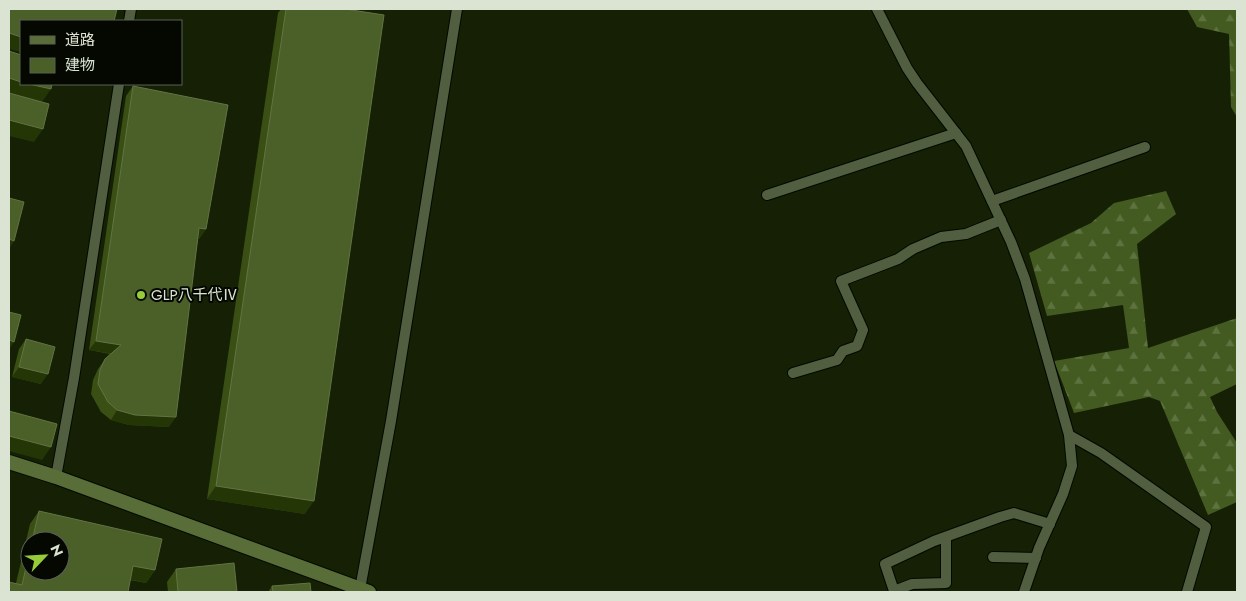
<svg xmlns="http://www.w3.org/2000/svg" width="1246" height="601" font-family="Jost,'Noto Sans JP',sans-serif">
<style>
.forest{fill:url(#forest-firs)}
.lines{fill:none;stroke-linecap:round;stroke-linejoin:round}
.street-casing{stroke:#030900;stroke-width:12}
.secondary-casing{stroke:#030900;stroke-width:16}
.street{stroke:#515e40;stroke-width:10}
.secondary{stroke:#586d38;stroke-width:14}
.wall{fill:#3a4f14;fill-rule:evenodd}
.shaded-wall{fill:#243606}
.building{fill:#4b5f29;stroke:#627443}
.poi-dot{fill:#96cc3a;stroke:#040801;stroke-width:2}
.labels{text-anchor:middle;stroke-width:4;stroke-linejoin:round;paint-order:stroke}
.poi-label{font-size:15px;fill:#dbe3d2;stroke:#040801;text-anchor:start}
</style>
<defs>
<pattern id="forest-firs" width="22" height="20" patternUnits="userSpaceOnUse" patternTransform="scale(1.25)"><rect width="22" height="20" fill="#435a21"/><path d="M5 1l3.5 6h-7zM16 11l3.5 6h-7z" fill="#5e7240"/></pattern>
</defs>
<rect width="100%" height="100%" fill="#152005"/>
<g class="forest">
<polygon points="1187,9 1237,9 1237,117 1231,107 1229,34 1197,27"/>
<polygon points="1166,191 1176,214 1137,244 1148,348 1237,318 1237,384 1210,397 1217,412 1237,443 1237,502 1208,515 1160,401 1149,397 1074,413 1054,361 1129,348 1123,305 1047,316 1029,253 1091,223 1114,203"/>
</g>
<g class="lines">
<g class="street-casing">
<g id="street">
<polyline points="877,9 907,68 917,83 966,146 1011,242 1025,279 1069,435 1072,466 1063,494 1039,548 1024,592"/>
<polyline points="129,21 131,9"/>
<polyline points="767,195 956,133"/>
<polyline points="992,201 1145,147"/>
<polyline points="793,373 837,360 843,351 857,346 863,330 841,281 898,259 913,249 941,237 966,234 1001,220"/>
<polyline points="1069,435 1101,453 1206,527 1187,592"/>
<polyline points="56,477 74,378 119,84"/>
<polyline points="946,537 946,583 912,584 894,591 885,564 934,541 1000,517 1014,513 1050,524"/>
<polyline points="993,557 1036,558"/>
<polyline points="360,589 391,421 457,9"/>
</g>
</g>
<g class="secondary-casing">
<polyline id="secondary" points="9,462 56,477 369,592"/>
</g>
<use href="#street" class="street"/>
<use href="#secondary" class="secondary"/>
</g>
<g class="wall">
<polygon points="281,9 345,9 305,514 207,499 278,13"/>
<polygon points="133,86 206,229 199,239 198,239 169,427 129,425 111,420 101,412 91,394 93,380 98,369 105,359 110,354 89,350 126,96"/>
<polygon points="26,339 41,384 12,377 19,349"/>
<path d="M 39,511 L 155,570 L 146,583 L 130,580 L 9,592 L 16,583 L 30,524 ZM 30,541 L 60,541 L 30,571 Z"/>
<polygon points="176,569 237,592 168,592 167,582"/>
<polygon points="272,586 311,592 268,592"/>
</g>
<g class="shaded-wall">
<polygon points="9,33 21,37 21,52 9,49"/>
<polygon points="9,78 21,82 21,84 29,84 51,89 42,102 9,94"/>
<polygon points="9,120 43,129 34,142 9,136"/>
<polygon points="199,228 206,229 199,239 192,238"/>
<polygon points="9,239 14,241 9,249"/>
<polygon points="9,340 14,342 9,350"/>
<polygon points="96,341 121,345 114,354 89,350"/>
<polygon points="19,367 48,374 41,384 12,377"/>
<polygon points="117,410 176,417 169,427 129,425 111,420"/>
<polygon points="9,436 51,447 42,460 9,451"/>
<polygon points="216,486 314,501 305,514 207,499"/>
<polygon points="133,566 155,570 146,583 124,578"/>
</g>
<g class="building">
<polygon points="9,9 117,9 114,21 21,21 21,37 9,33"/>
<polygon points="286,9 345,9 384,15 314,501 216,486"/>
<polygon points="9,51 21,55 21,82 9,78"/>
<polygon points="29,84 52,84 51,89"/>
<polygon points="133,86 228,105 206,229 199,228 176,417 135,415 117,410 108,402 98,384 100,370 105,359 121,345 96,341"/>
<polygon points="9,93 49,104 43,129 9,120"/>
<polygon points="9,198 24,202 14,241 9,239"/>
<polygon points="9,312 21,315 14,342 9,340"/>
<polygon points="26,339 55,347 48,374 19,367"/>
<polygon points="9,411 57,424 51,447 9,436"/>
<polygon points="39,511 162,539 155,570 133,566 128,592 9,592 9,582 22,585 30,550 30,571 60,571 60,541 32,541"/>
<polygon points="234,563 237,592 178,592 176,569"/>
<polygon points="310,583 311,592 273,592 272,586"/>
</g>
<circle class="poi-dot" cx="141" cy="295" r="5"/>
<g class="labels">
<g class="poi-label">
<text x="151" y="300">GLP八千代Ⅳ</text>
</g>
</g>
<rect width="1246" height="601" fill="none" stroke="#dbe3d2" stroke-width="20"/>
<rect x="20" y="20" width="162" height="65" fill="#040801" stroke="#5a6055"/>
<rect x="30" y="36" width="25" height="8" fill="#586d38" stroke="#5a6055"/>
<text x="65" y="45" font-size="15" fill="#dbe3d2">道路</text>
<rect x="30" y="58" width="25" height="15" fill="#4b5f29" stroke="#5a6055"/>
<text x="65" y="70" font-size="15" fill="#dbe3d2">建物</text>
<g transform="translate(45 556) rotate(65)"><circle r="24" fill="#040801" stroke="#5a6055"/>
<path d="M0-4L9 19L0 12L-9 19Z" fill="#96cc3a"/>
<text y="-8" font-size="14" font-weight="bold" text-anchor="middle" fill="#dbe3d2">N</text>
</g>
</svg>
